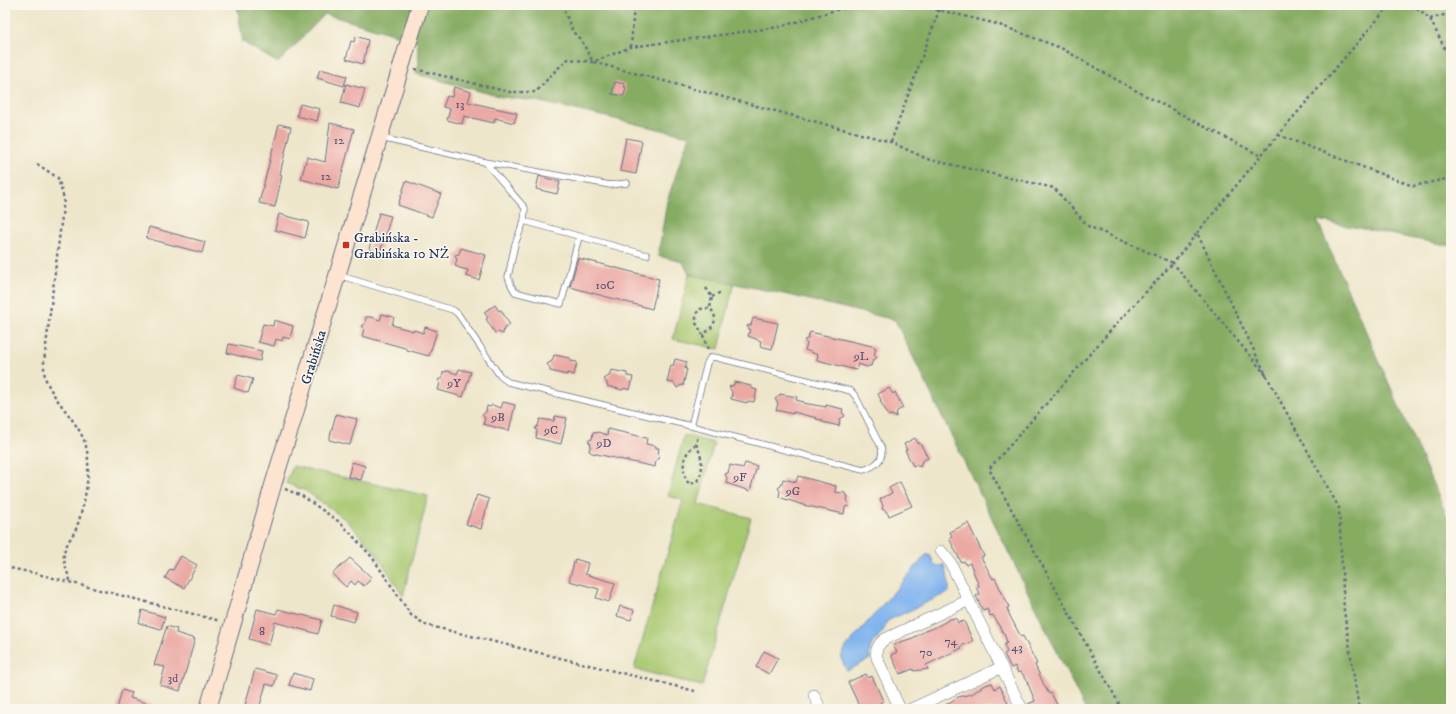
<svg xmlns="http://www.w3.org/2000/svg" width="1456" height="714" font-family="'IM FELL DW Pica',serif">
<style>
.green{fill:#a8c870;stroke:#627c67}
.forest{fill:#86ac62;stroke:#506e60}
.water{fill:#80b4ee;stroke:#4e72a6}
.building{fill:#eba9a4}
.lines{fill:none;stroke-linecap:round;stroke-linejoin:round}
.lane-casing{stroke:#656f84;stroke-width:7}
.street-casing{stroke:#656f84;stroke-width:12}
.secondary-casing{stroke:#656f84;stroke-width:18}
.path{stroke:#656f84;stroke-width:2.5;stroke-dasharray:3 3;stroke-linecap:butt}
.lane{stroke:#fff;stroke-width:5.5}
.street{stroke:#fff;stroke-width:11}
.secondary{stroke:#fde4d1;stroke-width:16}
.poi-dot{fill:#c8321e;stroke:#fbf7ec;stroke-width:1.5}
.labels{text-anchor:middle;stroke-width:3;stroke-linejoin:round;paint-order:stroke}
.number-label{font-size:12px;fill:#4f4e70}
.poi-label{font-size:14px;fill:#1b2f5e;stroke:#fbf7ec;text-anchor:start}
.street-label{font-size:14px;fill:#1b2f5e;stroke:#fbf7ec}
</style>
<rect width="100%" height="100%" fill="#fbf7ec"/>
<filter id="ink" filterUnits="userSpaceOnUse"><feTurbulence type="fractalNoise" baseFrequency=".025" numOctaves="2"/><feDisplacementMap in="SourceGraphic" scale="8" xChannelSelector="R" yChannelSelector="G"/><feConvolveMatrix kernelMatrix="1 2 1 2 8 2 1 2 1" color-interpolation-filters="sRGB"/></filter>
<filter id="wash" filterUnits="userSpaceOnUse"><feTurbulence type="fractalNoise" baseFrequency=".012" numOctaves="4" result="noise"/><feDisplacementMap in="SourceGraphic" scale="16" xChannelSelector="R" yChannelSelector="G"/><feGaussianBlur stdDeviation="0.9" result="paint"/><feColorMatrix in="noise" values="0 0 0 0 0 0 0 0 0 0 0 0 0 0 0 0 0 1.4 0 .05"/><feComposite in="paint" operator="in"/></filter>
<g filter="url(#wash)">
<rect width="100%" height="100%" fill="#eee6ca"/>
<g class="green">
<polygon points="689,274 734,283 719,349 673,339"/>
<polygon points="684,435 714,443 698,504 751,518 702,686 634,669 683,500 668,496"/>
<polygon points="293,466 428,496 403,596 376,553 345,519 306,491 286,483"/>
</g>
<polygon class="forest" points="237,5 1451,5 1451,246 1317,220 1451,525 1451,709 1085,709 895,320 793,296 689,274 683,262 658,256 667,201 689,136 536,101 502,97 416,74 419,63 417,41 325,14 278,63 243,42"/>
<path class="water" d="M 926,555 L 930,555 L 935,566 L 945,565 L 949,584 L 949,592 L 887,621 C 886,625 884,630 881,633 C 873,643 868,645 870,659 L 847,671 L 841,658 L 846,647 Z"/>
<g id="blocks">
<g class="building">
<polygon points="356,36 368,40 363,64 346,59 351,41 354,42"/>
<polygon points="320,69 347,76 344,86 317,78"/>
<polygon points="615,82 625,84 624,87 626,87 624,96 612,94"/>
<polygon points="346,84 365,89 360,108 341,103"/>
<polygon points="454,87 471,92 468,102 517,113 514,123 495,118 494,123 464,116 462,124 447,120 450,109 443,107 447,96 452,97"/>
<polygon points="300,104 320,109 317,121 297,116"/>
<polygon points="330,123 354,129 338,189 301,179 307,157 325,162"/>
<polygon points="279,124 291,127 280,174 282,175 275,207 259,203"/>
<polygon points="626,138 642,141 636,174 620,171"/>
<polygon points="539,176 560,182 557,194 536,189"/>
<polygon points="406,181 441,194 432,217 398,205"/>
<polygon points="379,213 391,216 380,253 369,249"/>
<polygon points="279,214 309,222 305,238 275,230"/>
<polygon points="149,227 205,242 202,253 146,238"/>
<polygon points="461,248 486,255 479,280 466,276 468,270 459,268 458,267 455,266 457,259 455,255 459,254"/>
<polygon points="578,258 659,279 652,309 570,287"/>
<polygon points="495,305 499,311 501,310 510,325 504,328 503,334 498,332 495,333 486,319 488,318 484,312"/>
<polygon points="382,314 394,317 392,325 413,331 414,330 423,333 425,327 437,331 429,356 407,350 405,348 362,336 364,329 361,326 365,324 366,317 371,317 380,320"/>
<polygon points="753,318 778,323 772,349 760,346 761,341 748,336 750,330 747,326 751,325"/>
<polygon points="274,320 293,326 290,339 283,337 282,341 276,339 274,346 258,342 263,324 273,326"/>
<polygon points="810,332 872,346 876,348 874,355 877,358 873,360 871,366 869,366 867,367 858,364 856,370 817,360 818,355 805,350 807,344 804,340 808,339"/>
<polygon points="229,344 262,351 260,361 227,353"/>
<polygon points="554,355 570,358 570,361 577,362 574,375 567,373 567,375 550,371 550,368 547,364 552,361"/>
<polygon points="675,359 687,362 685,369 687,369 683,386 681,385 677,388 674,383 667,382 671,365 673,366"/>
<polygon points="459,369 471,372 463,397 438,390 440,383 438,380 442,378 443,372 448,371 457,374"/>
<polygon points="611,370 627,373 627,376 633,377 630,390 624,388 623,390 607,386 607,383 604,379 609,376"/>
<polygon points="238,375 253,379 248,393 234,388"/>
<polygon points="734,382 751,386 751,388 757,390 754,402 748,401 747,403 731,399 732,392 729,387 734,385"/>
<polygon points="889,388 893,394 895,392 903,408 897,411 896,417 891,415 889,416 880,401 881,400 878,394"/>
<polygon points="780,394 797,397 796,400 804,402 803,403 826,407 826,405 843,409 842,412 845,416 840,419 839,426 822,422 823,420 816,419 817,418 793,412 793,414 776,410 778,403 775,399 779,396"/>
<polygon points="503,402 515,405 509,431 483,424 485,418 482,415 486,412 487,406 490,407 492,405 501,408"/>
<polygon points="336,414 357,419 350,445 329,440"/>
<polygon points="555,416 567,418 561,444 536,438 537,431 535,428 538,426 540,419 554,421"/>
<polygon points="608,429 647,438 646,444 656,446 656,448 659,448 658,455 660,458 656,460 655,467 592,453 589,451 591,444 588,441 592,439 593,432 596,433 598,432 607,435"/>
<polygon points="915,438 918,444 920,443 928,458 922,461 920,467 916,465 913,466 905,450 907,450 904,444"/>
<polygon points="352,462 365,466 361,480 348,477"/>
<polygon points="745,463 757,466 750,491 726,483 727,478 725,474 728,473 730,465 743,468"/>
<polygon points="798,476 836,486 835,492 845,493 846,495 848,496 847,502 849,506 845,507 844,514 803,505 779,497 780,491 778,488 781,486 783,479 796,482"/>
<polygon points="900,482 912,506 889,516 886,511 882,509 883,506 880,499 892,493 889,488"/>
<polygon points="477,495 489,499 481,529 466,524"/>
<polygon points="968,523 984,556 981,557 993,579 995,578 1009,607 1007,608 1010,616 1021,637 1023,636 1037,664 1035,665 1045,687 1049,694 1051,693 1059,709 1029,709 1028,704 1035,701 1026,679 1021,672 1018,673 1015,666 1011,668 1004,654 1007,652 1004,645 1007,643 1005,636 993,615 990,616 987,609 983,611 976,596 980,594 976,588 979,586 970,563 966,565 964,561 961,562 949,538 952,536 950,532"/>
<polygon points="181,556 197,565 184,588 165,578 170,569 173,570"/>
<polygon points="350,558 372,578 364,586 358,581 355,585 351,581 346,587 332,574"/>
<polygon points="575,559 588,563 585,574 615,583 609,602 596,598 599,589 569,581"/>
<polygon points="334,605 357,612 354,622 331,616"/>
<polygon points="620,606 634,610 631,620 617,616"/>
<polygon points="257,609 276,614 278,609 322,620 318,634 275,622 269,645 249,639"/>
<polygon points="142,610 165,617 161,629 139,623"/>
<polygon points="956,618 958,623 964,621 973,641 961,646 962,648 926,665 928,669 914,671 913,669 900,674 891,655 897,652 893,646 900,642 913,638 925,631 936,627 950,619"/>
<polygon points="167,626 177,629 176,633 195,639 180,691 160,685 165,667 154,665"/>
<polygon points="764,651 778,658 769,674 756,667"/>
<polygon points="255,669 277,675 274,686 266,684 259,709 244,709"/>
<polygon points="293,673 313,679 310,691 289,685"/>
<polygon points="866,674 868,678 872,676 883,701 880,703 883,709 860,709 856,699 848,682"/>
<polygon points="992,683 995,689 1000,686 1009,706 1003,709 939,709 958,697 972,694 983,686"/>
<polygon points="122,690 132,693 130,698 156,706 156,709 117,709"/>
</g>
</g>
</g>
<g filter="url(#ink)">
<use href="#blocks" fill-opacity="0" stroke="#656f84" stroke-width="1"/>
<g class="lines">
<g class="lane-casing">
<g id="lane">
<polyline points="381,138 485,162 525,208 524,221 515,244 508,277 511,285 515,292 561,304 579,237"/>
<polyline points="485,162 610,185 627,183"/>
<polyline points="524,221 647,255"/>
<path d="M 338,275 L 453,310 L 458,314 L 500,376 L 508,382 L 691,426 L 707,363 L 710,358 L 714,357 L 851,391 L 856,397 L 881,447 C 885,460 874,467 863,470 L 691,426"/>
</g>
</g>
<g class="street-casing">
<g id="street">
<polyline points="941,551 950,562 1022,709"/>
<polyline points="814,695 820,709"/>
<path d="M 900,709 L 877,658 C 875,649 878,644 885,639 L 969,600"/>
<polyline points="911,709 1002,667"/>
</g>
</g>
<g class="secondary-casing">
<polyline id="secondary" points="208,709 273,485 420,5"/>
</g>
<g class="path">
<polyline points="562,5 573,32 581,40 593,62 891,142 927,159 1054,188 1088,226 1173,263 1118,322 989,469 1122,709"/>
<polyline points="918,5 997,24 1061,48 1131,88 1261,156"/>
<polyline points="1405,5 1419,9 1430,19 1451,61"/>
<polyline points="1430,19 1451,13"/>
<polyline points="631,47 634,5"/>
<polyline points="415,69 509,92 536,92 552,74 568,59 593,62 631,47 779,27 836,10 862,5"/>
<polyline points="1278,135 1413,186 1451,178"/>
<polyline points="891,142 941,5"/>
<path d="M 37,164 L 58,178 L 64,199 L 44,362 C 44,368 44,375 46,380 C 56,405 83,425 87,451 C 91,473 84,508 76,529 C 72,537 65,545 64,554 C 63,564 68,573 71,583"/>
<polyline points="1197,233 1278,135 1390,5"/>
<path d="M 706,288 L 712,297 L 710,308 C 720,320 713,327 703,335 L 696,323 L 696,314 L 700,309 L 710,308"/>
<polyline points="712,297 721,292"/>
<polyline points="703,335 708,350"/>
<polyline points="1266,375 1173,263 1197,233 1266,375 1339,508 1344,611 1359,709"/>
<path d="M 696,444 C 702,456 705,470 697,481 L 691,484 L 686,481 C 682,464 682,455 696,444 L 698,436"/>
<polyline points="285,489 302,496 341,523 372,557 411,615 426,625 695,691"/>
<polyline points="5,567 34,573 220,621"/>
</g>
<use href="#lane" class="lane"/>
<use href="#street" class="street"/>
<use href="#secondary" class="secondary"/>
</g>
</g>
<rect class="poi-dot" x="342" y="241" width="8" height="8" rx="2"/>
<g class="labels">
<g class="number-label">
<text x="460" y="108">13</text>
<text x="339" y="144">12</text>
<text x="326" y="180">12</text>
<text x="605" y="289">10C</text>
<text x="861" y="360">9L</text>
<text x="454" y="387">9Y</text>
<text x="498" y="421">9B</text>
<text x="551" y="434">9C</text>
<text x="604" y="447">9D</text>
<text x="740" y="481">9F</text>
<text x="793" y="495">9G</text>
<text x="262" y="635">8</text>
<text x="951" y="645">74</text>
<text x="1017" y="651">43</text>
<text x="926" y="656">70</text>
<text x="173" y="682">3d</text>
</g>
<g class="poi-label">
<text x="354" y="242">Grabińska -<tspan x="354" dy="16">Grabińska 10 NŻ</tspan></text>
</g>
<g class="street-label">
<text transform="translate(313 357) rotate(-73)" y="5">Grabińska</text>
</g>
</g>
<rect width="1456" height="714" fill="none" stroke="#fbf7ec" stroke-width="20"/>
</svg>
